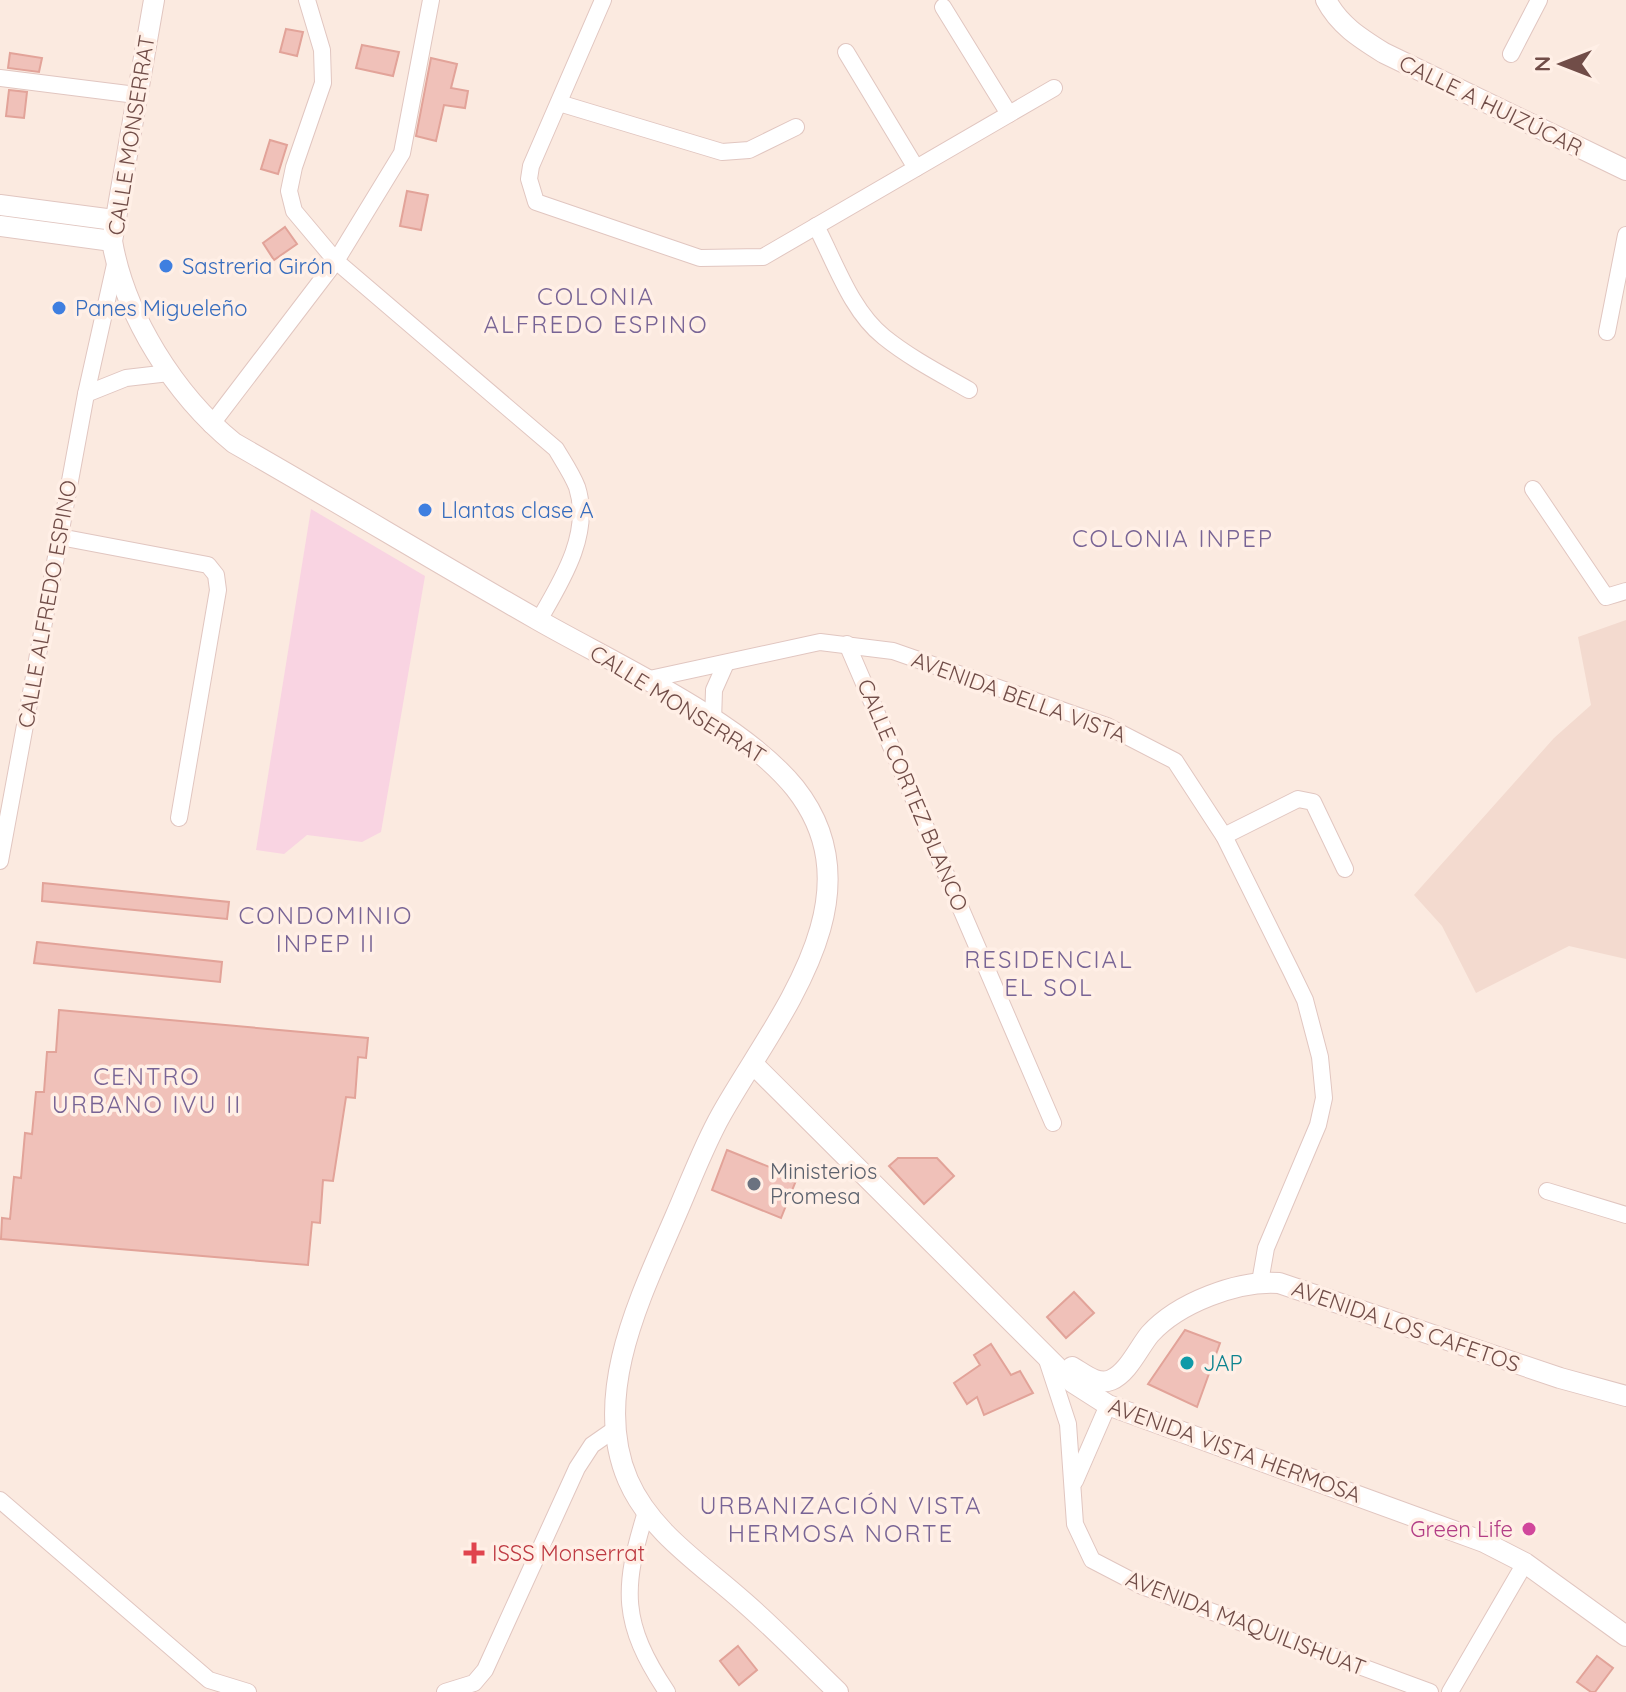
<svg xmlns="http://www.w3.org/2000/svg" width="1626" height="1692" font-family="Quicksand,sans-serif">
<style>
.residential{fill:#f3dacf}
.medical{fill:#f9d4e2}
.building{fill:#f0c1b9;stroke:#e2a399;stroke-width:2}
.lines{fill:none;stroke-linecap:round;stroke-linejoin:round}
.minor-casing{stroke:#e1c6c0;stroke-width:18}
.tertiary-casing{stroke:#e1c6c0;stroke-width:22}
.minor{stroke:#fff;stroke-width:16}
.tertiary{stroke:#fff;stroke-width:20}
.shop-dot{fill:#3f7fe0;stroke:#ffefe6;stroke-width:3}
.worship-dot{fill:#6b7280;stroke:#ffefe6;stroke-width:3}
.culture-dot{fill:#0f9aa8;stroke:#ffefe6;stroke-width:3}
.hotel-dot{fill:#d1479c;stroke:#ffefe6;stroke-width:3}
.health-dot{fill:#e0444e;stroke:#ffefe6;stroke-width:3}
.labels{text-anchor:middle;stroke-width:7;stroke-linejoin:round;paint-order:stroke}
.street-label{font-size:22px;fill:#714d48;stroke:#ffefe6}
.shop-label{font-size:22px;fill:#366cbe;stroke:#ffefe6;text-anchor:start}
.worship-label{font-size:22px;fill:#5b616d;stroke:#ffefe6;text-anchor:start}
.culture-label{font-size:22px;fill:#0d838f;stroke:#ffefe6;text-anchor:start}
.hotel-label{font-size:22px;fill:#b23c85;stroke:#ffefe6;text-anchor:end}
.health-label{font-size:22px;fill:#be3a42;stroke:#ffefe6;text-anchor:start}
.neighbourhood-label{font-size:24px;letter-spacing:2px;fill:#786495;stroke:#ffefe6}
</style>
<rect width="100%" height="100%" fill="#fbeae0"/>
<polygon class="residential" points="1626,620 1626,959 1569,946 1476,993 1442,926 1414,895 1554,738 1591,705 1578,637"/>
<polygon class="medical" points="311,509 425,576 381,832 362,842 307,835 284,854 256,850"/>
<g class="building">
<polygon points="286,29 303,32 297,56 280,52"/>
<polygon points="362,45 399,52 393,76 356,68"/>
<polygon points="10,53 42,58 39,72 8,68"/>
<polygon points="431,58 457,64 451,88 468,91 465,108 444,105 436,141 416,136"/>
<polygon points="9,90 27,92 24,118 6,116"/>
<polygon points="270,140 287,145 278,174 261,169"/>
<polygon points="407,191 428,195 421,230 400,226"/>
<polygon points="285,227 297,244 274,260 263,243"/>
<polygon points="43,883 229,902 227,919 42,901"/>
<polygon points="37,942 222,962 220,982 34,963"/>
<polygon points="59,1010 368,1038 366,1058 358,1057 355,1098 346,1097 333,1181 323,1180 320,1223 312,1222 308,1265 1,1239 2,1218 10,1219 14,1177 21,1178 25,1133 32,1134 36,1092 44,1092 47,1052 56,1052"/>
<polygon points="727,1150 797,1178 781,1218 712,1190"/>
<polygon points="898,1158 937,1158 954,1176 924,1204 889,1166"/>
<polygon points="1074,1292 1094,1313 1066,1338 1047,1317"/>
<polygon points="1185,1330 1220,1343 1197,1407 1148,1384"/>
<polygon points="991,1344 1011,1375 1020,1371 1033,1393 984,1415 977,1397 967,1404 954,1383 980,1365 974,1355"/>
<polygon points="738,1646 757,1670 739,1685 720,1661"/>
<polygon points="1597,1656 1613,1668 1595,1692 1591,1692 1577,1682"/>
</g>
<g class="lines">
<g class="minor-casing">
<g id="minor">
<path d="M 307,0 L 322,50 L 323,83 L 294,167 L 289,191 L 294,211 L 336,261 L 556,449 C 563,461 572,474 577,487 C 592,534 561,582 539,620"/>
<polyline points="603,0 531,166 529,179 536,202 700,258 763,257 1054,88"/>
<polyline points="943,7 1009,114"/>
<polyline points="846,52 916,168"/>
<polyline points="1511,54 1539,0"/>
<polyline points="0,78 136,95"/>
<polyline points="559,103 722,152 749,150 796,127"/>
<path d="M 816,226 C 835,262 851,311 884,337 C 910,358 941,374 969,390"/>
<polyline points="1607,332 1626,235"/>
<polyline points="86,394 126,378 169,373"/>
<polyline points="211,425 336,261 402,153 431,0"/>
<polyline points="1533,489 1606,597 1626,591"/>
<polyline points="60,537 208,565 216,575 218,590 179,818"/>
<polyline points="847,644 1053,1123"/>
<polyline points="645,680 820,642 893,651 1107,726 1175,761 1224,836 1291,971 1305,1000 1320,1057 1324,1098 1318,1125 1266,1248 1260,1282"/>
<polyline points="713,721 714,690 726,663"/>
<polyline points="1224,836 1298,799 1313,802 1345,869"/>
<polyline points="0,861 86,394 116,260"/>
<polyline points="1547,1191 1626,1215"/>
<polyline points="1047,1360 1068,1424 1075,1524 1092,1560 1142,1586 1430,1692"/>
<polyline points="1075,1481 1108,1405"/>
<polyline points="0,1500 209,1680 248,1692"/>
<path d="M 646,1512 C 622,1589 621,1623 667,1692"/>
<polyline points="445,1692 474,1683 485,1670 577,1468 592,1445 615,1429"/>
<polyline points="1450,1692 1525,1563"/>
</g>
</g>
<g class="tertiary-casing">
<g id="tertiary">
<path d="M 154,0 L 112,241 C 125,316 175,395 234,443 C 336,501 436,562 538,620 C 615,664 741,721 795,788 C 882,898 774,1020 721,1115 C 703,1147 690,1183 675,1217 C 641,1296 591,1394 628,1480 C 651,1533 703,1565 745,1603 C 777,1631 807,1662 838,1692"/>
<path d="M 1326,0 C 1339,25 1360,38 1384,53 L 1626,170"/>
<polyline points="0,205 114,220"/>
<polyline points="0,226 112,241"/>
<polyline points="753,1064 1072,1382 1108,1405 1484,1542 1525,1563 1626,1636"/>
<path d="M 1072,1367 C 1083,1373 1097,1386 1111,1380 C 1128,1373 1139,1347 1150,1334 C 1178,1303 1238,1280 1279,1283 L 1560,1378 L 1626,1396"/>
</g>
</g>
<use href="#minor" class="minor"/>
<use href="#tertiary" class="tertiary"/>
</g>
<g class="shop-dot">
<circle cx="166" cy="266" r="8"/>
<circle cx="59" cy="308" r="8"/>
<circle cx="425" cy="510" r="8"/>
</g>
<circle class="worship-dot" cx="754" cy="1184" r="8"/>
<circle class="culture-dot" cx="1187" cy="1363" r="8"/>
<circle class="hotel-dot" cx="1529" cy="1529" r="8"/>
<path class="health-dot" d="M470 1541h8v8h8v8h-8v8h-8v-8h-8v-8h8z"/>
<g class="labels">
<g class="street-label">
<text transform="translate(1491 105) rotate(26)" y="8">CALLE A HUIZÚCAR</text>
<text transform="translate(131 135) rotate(-81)" y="8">CALLE MONSERRAT</text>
<text transform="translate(47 604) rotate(-80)" y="8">CALLE ALFREDO ESPINO</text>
<text transform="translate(1019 697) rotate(20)" y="8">AVENIDA BELLA VISTA</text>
<text transform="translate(678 704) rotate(32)" y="8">CALLE MONSERRAT</text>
<text transform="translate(913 795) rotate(67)" y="8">CALLE CORTEZ BLANCO</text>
<text transform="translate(1406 1326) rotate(19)" y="8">AVENIDA LOS CAFETOS</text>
<text transform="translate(1235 1450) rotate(20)" y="8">AVENIDA VISTA HERMOSA</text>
<text transform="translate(1246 1623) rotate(21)" y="8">AVENIDA MAQUILISHUAT</text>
</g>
<g class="shop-label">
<text x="182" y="274">Sastreria Girón</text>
<text x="75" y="316">Panes Migueleño</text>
<text x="441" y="518">Llantas clase A</text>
</g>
<g class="worship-label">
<text x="770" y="1179">Ministerios<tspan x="770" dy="25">Promesa</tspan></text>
</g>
<g class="culture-label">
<text x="1203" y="1371">JAP</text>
</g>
<g class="hotel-label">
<text x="1513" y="1537">Green Life</text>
</g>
<g class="health-label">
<text x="492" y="1561">ISSS Monserrat</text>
</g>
<g class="neighbourhood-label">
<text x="596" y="305">COLONIA<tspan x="596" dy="28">ALFREDO ESPINO</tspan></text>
<text x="1173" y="547">COLONIA INPEP</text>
<text x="326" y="924">CONDOMINIO<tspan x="326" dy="28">INPEP II</tspan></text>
<text x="1049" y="968">RESIDENCIAL<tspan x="1049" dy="28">EL SOL</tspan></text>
<text x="147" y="1085">CENTRO<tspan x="147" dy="28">URBANO IVU II</tspan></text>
<text x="841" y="1514">URBANIZACIÓN VISTA<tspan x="841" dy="28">HERMOSA NORTE</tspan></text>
</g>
</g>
<g transform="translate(1562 64) rotate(270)" stroke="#ffefe6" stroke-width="6" paint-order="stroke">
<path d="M0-6L14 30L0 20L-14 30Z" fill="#714d48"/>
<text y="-12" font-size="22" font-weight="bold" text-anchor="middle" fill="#714d48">N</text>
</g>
</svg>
